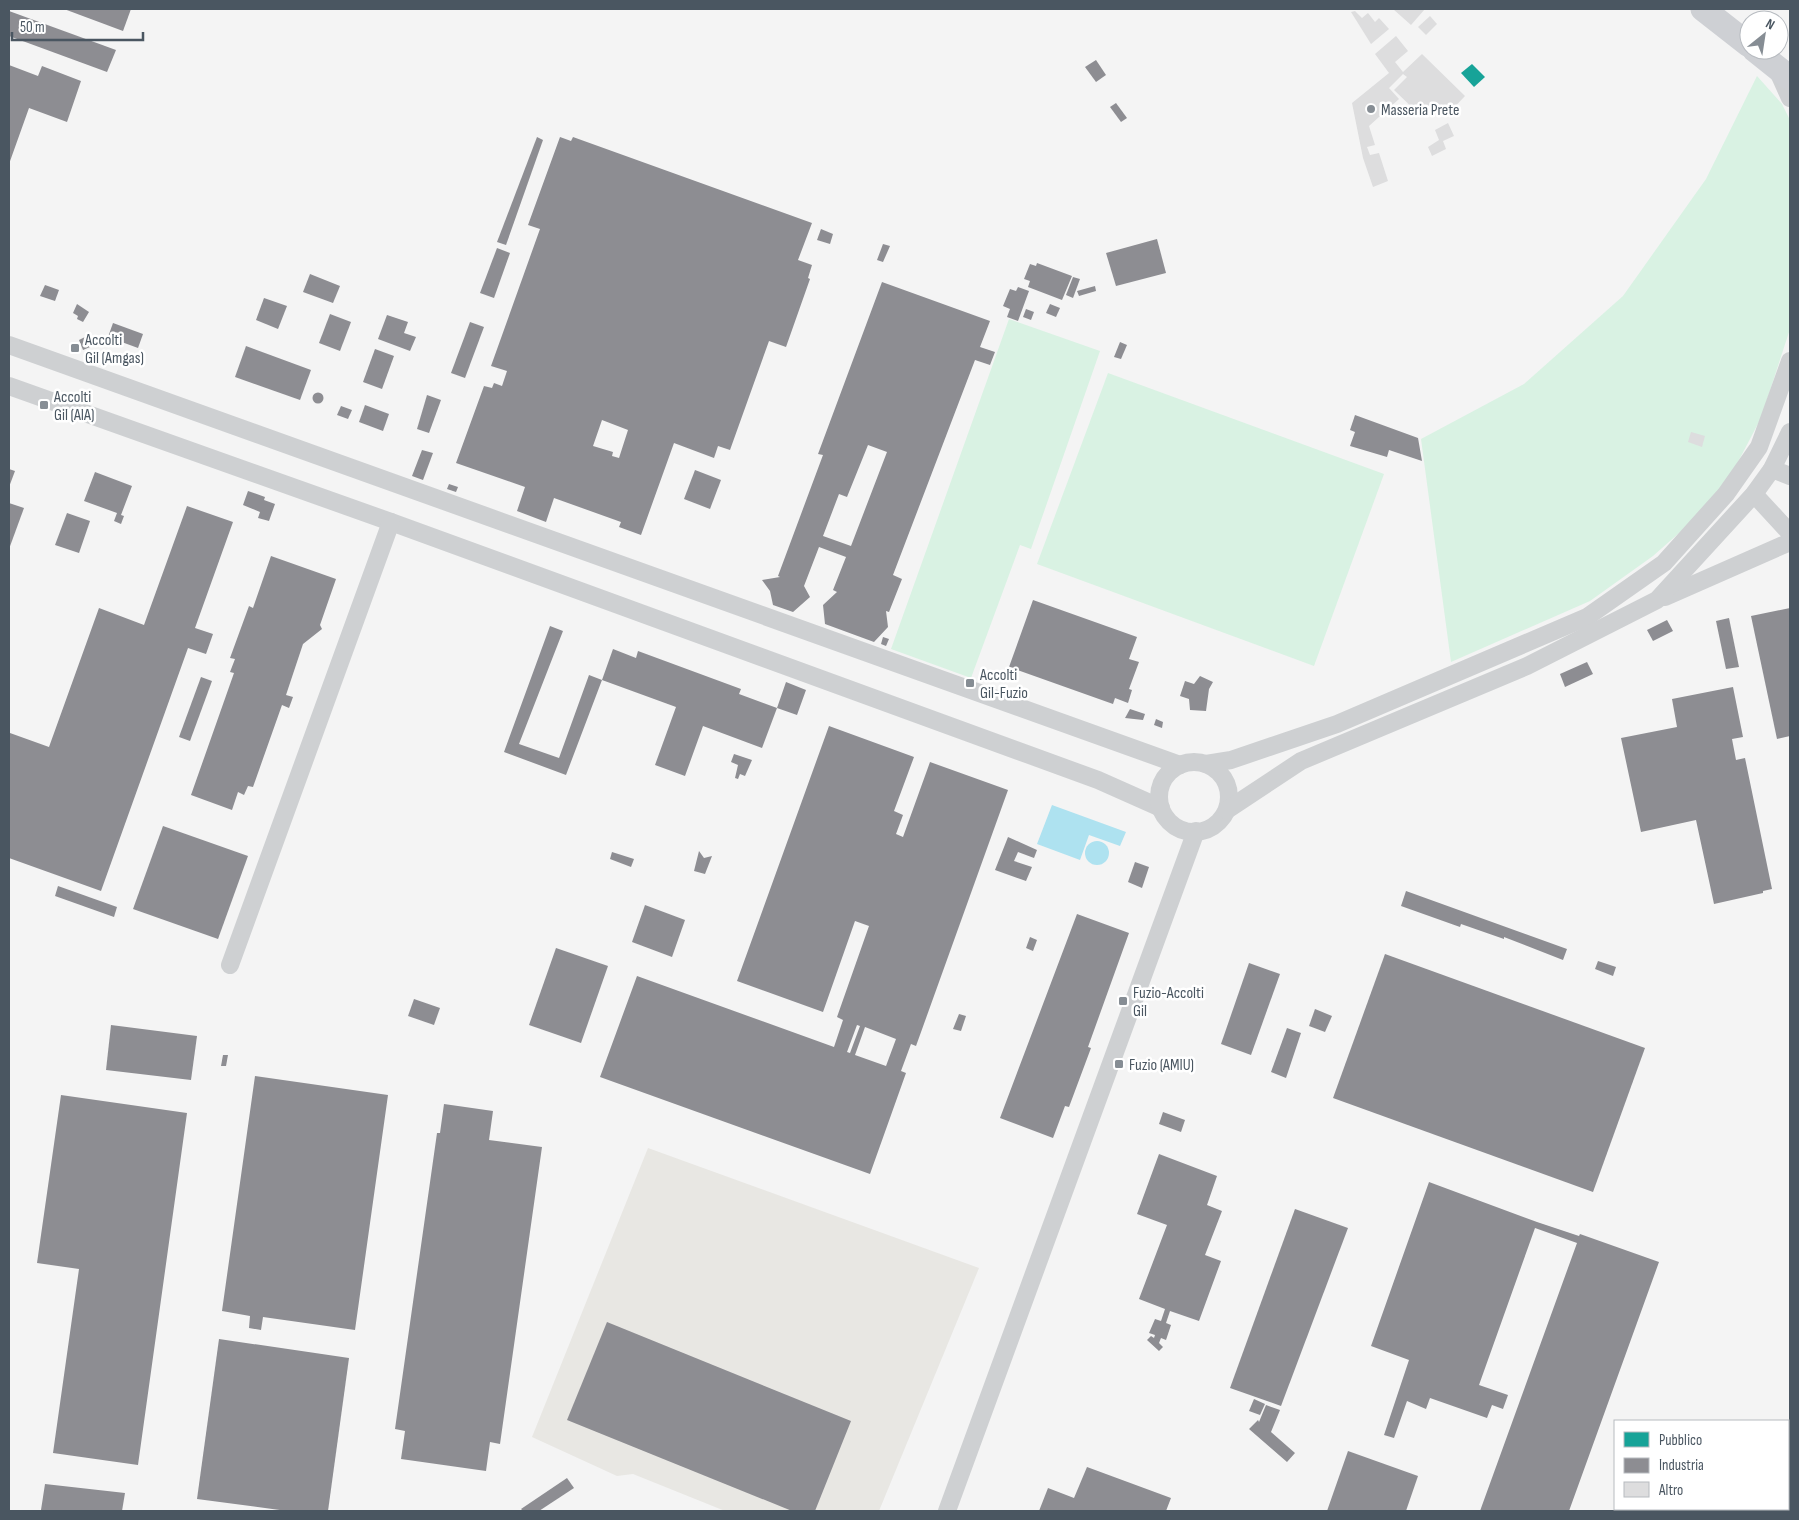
<svg xmlns="http://www.w3.org/2000/svg" width="1799" height="1520" font-family="'Sofia Sans Condensed',sans-serif">
<style>
.commercial{fill:#e8e7e3}
.green{fill:#d9f2e3}
.water{fill:#aee2f0}
.public{fill:#17a398}
.industry{fill:#8d8d92;fill-rule:evenodd}
.building{fill:#ddddde}
.lines{fill:none;stroke-linecap:round;stroke-linejoin:round}
.street{stroke:#ced0d2;stroke-width:18}
.secondary{stroke:#ced0d4;stroke-width:25}
.poi-dot{fill:#868d94;stroke:#fff;stroke-width:2}
.labels{text-anchor:middle;stroke-width:5;stroke-linejoin:round;paint-order:stroke}
.poi-label{font-size:16px;fill:#4a5661;stroke:#fff;text-anchor:start}
</style>
<rect width="100%" height="100%" fill="#f4f4f4"/>
<polygon class="commercial" points="648,1148 979,1268 879,1511 725,1511 633,1474 617,1476 532,1437"/>
<g class="green">
<polygon points="1757,76 1782,104 1790,120 1790,329 1761,418 1728,481 1687,526 1653,556 1590,601 1451,662 1421,439 1524,384 1623,296 1706,179"/>
<polygon points="1009,319 1100,351 1031,549 1020,545 971,678 891,649"/>
<polygon points="1108,373 1384,474 1314,666 1037,564"/>
</g>
<g class="water">
<polygon points="1052,805 1126,832 1120,846 1089,835 1080,860 1037,844"/>
<circle cx="1097" cy="853" r="12"/>
</g>
<polygon class="public" points="1472,64 1485,77 1474,87 1461,73"/>
<g class="industry">
<polygon points="64,9 131,9 123,31"/>
<polygon points="9,11 116,50 107,72 9,36"/>
<polygon points="1096,60 1106,75 1096,82 1085,67"/>
<polygon points="9,65 38,76 42,66 81,81 67,122 29,108 9,164"/>
<polygon points="1116,103 1127,118 1121,122 1110,107"/>
<polygon points="537,137 543,140 506,245 497,242"/>
<path d="M 560,137 L 571,141 L 573,137 L 812,223 L 798,260 L 812,265 L 808,278 L 810,279 L 786,347 L 769,341 L 730,450 L 718,446 L 714,458 L 674,443 L 641,535 L 619,527 L 621,522 L 554,498 L 546,522 L 517,511 L 525,487 L 456,463 L 484,386 L 492,388 L 494,383 L 502,386 L 507,371 L 491,366 L 540,229 L 528,225 ZM 602,420 L 628,430 L 619,458 L 612,456 L 613,452 L 593,446 Z"/>
<polygon points="821,229 833,234 830,244 817,240"/>
<polygon points="1157,239 1166,273 1116,286 1106,253"/>
<polygon points="883,244 890,246 883,262 877,260"/>
<polygon points="497,248 510,253 494,298 480,293"/>
<polygon points="1037,263 1072,276 1062,300 1028,287 1030,281 1024,279 1030,264 1036,266"/>
<polygon points="310,274 340,286 333,303 303,292"/>
<polygon points="1073,277 1080,279 1073,298 1066,295"/>
<path d="M 882,282 L 990,321 L 980,347 L 995,352 L 990,365 L 975,360 L 893,575 L 902,579 L 889,612 L 886,611 L 888,627 L 874,642 L 825,624 L 823,605 L 837,592 L 833,590 L 846,557 L 819,547 L 804,586 L 810,597 L 793,612 L 773,605 L 770,591 L 762,580 L 780,577 L 778,576 L 823,455 L 818,454 ZM 868,445 L 887,452 L 851,546 L 823,536 L 839,494 L 847,497 Z"/>
<polygon points="45,285 59,290 55,301 40,296"/>
<polygon points="1095,286 1096,291 1079,296 1077,291"/>
<polygon points="1018,287 1029,291 1018,321 1007,317 1010,309 1003,306 1010,289 1016,291"/>
<polygon points="264,298 287,306 278,329 256,320"/>
<polygon points="77,304 89,312 83,322 77,319 78,316 73,313"/>
<polygon points="1050,304 1060,308 1056,317 1046,313"/>
<polygon points="1026,309 1034,312 1031,320 1023,317"/>
<polygon points="330,314 351,322 340,351 319,343"/>
<polygon points="387,315 408,322 404,333 416,337 410,351 378,339"/>
<polygon points="470,322 484,327 465,378 451,373"/>
<polygon points="113,323 143,334 138,348 108,337"/>
<polygon points="85,337 90,347 83,350 79,340"/>
<polygon points="1120,342 1127,345 1121,359 1114,357"/>
<polygon points="246,346 311,370 300,400 235,377"/>
<polygon points="375,349 394,356 382,389 363,382"/>
<circle cx="318" cy="398" r="5.5"/>
<polygon points="427,395 441,400 429,433 417,429"/>
<polygon points="365,405 389,414 383,431 359,422"/>
<polygon points="341,406 352,410 348,419 337,415"/>
<polygon points="1355,415 1418,438 1422,461 1389,450 1387,457 1350,446 1355,432 1350,430"/>
<polygon points="422,450 433,453 423,480 412,476"/>
<polygon points="9,469 15,471 9,487"/>
<polygon points="695,470 721,480 710,509 684,499"/>
<polygon points="95,472 132,486 121,515 124,516 121,524 114,521 117,513 84,501"/>
<polygon points="449,484 458,487 456,492 447,489"/>
<polygon points="248,491 265,497 264,500 275,504 269,521 258,518 260,512 243,505"/>
<polygon points="9,503 24,508 9,549"/>
<polygon points="187,506 233,522 195,628 213,634 206,654 188,648 101,891 9,858 9,736 10,733 49,747 99,608 144,625"/>
<polygon points="67,513 90,521 79,553 55,545"/>
<polygon points="271,556 336,579 320,625 322,629 303,644 286,695 293,697 289,708 282,705 253,787 248,786 244,795 238,792 232,810 191,795 234,673 230,672 235,659 230,658 249,606 253,608"/>
<polygon points="1033,600 1137,637 1129,659 1139,662 1129,689 1132,690 1128,703 1115,698 1113,704 1009,667"/>
<polygon points="1790,608 1790,736 1777,739 1751,616"/>
<polygon points="1729,618 1739,667 1726,669 1716,621"/>
<polygon points="1667,620 1673,631 1653,641 1647,630"/>
<polygon points="550,626 563,631 519,744 559,758 589,675 602,680 566,775 504,752"/>
<polygon points="883,637 889,639 886,646 881,644"/>
<polygon points="613,649 636,658 638,651 741,689 739,694 777,708 786,682 806,690 797,715 777,708 762,748 703,726 685,776 655,765 676,707 602,680"/>
<polygon points="1587,662 1593,674 1565,687 1560,674"/>
<polygon points="1200,676 1213,682 1209,689 1206,711 1190,710 1189,699 1180,696 1185,681 1194,684"/>
<polygon points="201,677 212,681 190,741 179,737"/>
<polygon points="1733,687 1743,737 1732,739 1736,760 1745,758 1772,889 1763,891 1763,893 1714,904 1696,820 1641,832 1621,738 1677,727 1672,699"/>
<polygon points="1130,709 1145,714 1143,720 1125,718"/>
<polygon points="1156,719 1163,722 1162,728 1154,725"/>
<path d="M 829,726 L 914,757 L 894,811 L 903,815 L 896,834 L 903,837 L 930,762 L 1008,790 L 916,1046 L 911,1044 L 901,1071 L 906,1073 L 870,1174 L 600,1077 L 637,976 L 834,1047 L 843,1020 L 837,1017 L 869,926 L 855,921 L 823,1012 L 737,981 ZM 857,1025 L 860,1026 L 850,1053 L 847,1052 ZM 865,1027 L 896,1039 L 886,1066 L 855,1055 Z"/>
<polygon points="734,754 752,760 745,776 740,774 738,779 735,778 738,765 731,762"/>
<polygon points="163,826 248,856 218,939 133,909"/>
<polygon points="1008,837 1037,850 1034,858 1018,852 1014,861 1032,867 1026,881 995,870"/>
<polygon points="699,851 704,858 712,856 705,874 694,871"/>
<polygon points="612,852 634,859 631,867 610,859"/>
<polygon points="1135,862 1149,867 1142,888 1128,882"/>
<polygon points="58,886 117,907 114,917 55,896"/>
<polygon points="1406,891 1567,949 1563,960 1504,937 1504,939 1461,924 1460,927 1401,906"/>
<polygon points="645,905 685,920 672,957 632,942"/>
<polygon points="1077,914 1129,933 1088,1047 1091,1048 1069,1107 1065,1106 1053,1138 1000,1118"/>
<polygon points="1030,937 1037,940 1033,951 1026,948"/>
<polygon points="556,948 608,966 581,1043 529,1025"/>
<polygon points="1385,954 1645,1048 1593,1192 1333,1098"/>
<polygon points="1598,961 1616,967 1613,976 1595,969"/>
<polygon points="1249,963 1280,974 1251,1055 1221,1044"/>
<polygon points="414,999 440,1008 434,1025 408,1016"/>
<polygon points="1315,1009 1332,1016 1325,1032 1309,1026"/>
<polygon points="959,1014 966,1016 961,1031 953,1029"/>
<polygon points="111,1025 197,1036 191,1080 106,1070"/>
<polygon points="1287,1028 1301,1033 1286,1078 1271,1072"/>
<polygon points="223,1055 228,1055 226,1066 221,1066"/>
<polygon points="255,1076 388,1095 355,1330 263,1317 261,1330 249,1328 250,1316 222,1311"/>
<polygon points="61,1095 187,1113 138,1465 53,1453 79,1269 37,1263"/>
<polygon points="444,1104 493,1111 489,1140 542,1147 500,1444 490,1442 486,1471 401,1459 405,1431 395,1429 437,1133 440,1133"/>
<polygon points="1163,1112 1185,1120 1181,1132 1159,1124"/>
<polygon points="1159,1154 1217,1176 1207,1205 1222,1211 1205,1255 1221,1261 1199,1321 1170,1311 1166,1323 1171,1325 1166,1340 1161,1338 1159,1343 1163,1347 1159,1351 1147,1340 1151,1336 1154,1338 1155,1335 1149,1333 1155,1319 1161,1321 1165,1309 1139,1299 1167,1225 1137,1214"/>
<polygon points="1429,1182 1537,1222 1579,1236 1580,1234 1659,1262 1569,1511 1480,1511 1577,1243 1535,1228 1479,1385 1508,1395 1503,1409 1492,1405 1487,1418 1430,1398 1426,1409 1407,1401 1394,1438 1384,1435 1409,1360 1371,1346"/>
<polygon points="1295,1209 1348,1228 1281,1406 1230,1388"/>
<polygon points="607,1322 851,1421 815,1511 792,1511 567,1420"/>
<polygon points="219,1339 349,1358 328,1511 287,1511 197,1499"/>
<polygon points="1254,1399 1265,1404 1260,1415 1249,1411"/>
<polygon points="1266,1405 1280,1410 1271,1432 1295,1453 1287,1462 1249,1429 1258,1420 1259,1422"/>
<polygon points="1348,1451 1418,1476 1406,1511 1327,1511"/>
<polygon points="1087,1467 1171,1498 1166,1511 1039,1511 1048,1488 1074,1498"/>
<polygon points="567,1478 574,1488 539,1511 523,1511 521,1509"/>
<polygon points="45,1484 125,1493 122,1511 41,1510"/>
</g>
<g class="building">
<polygon points="1393,9 1425,9 1411,25"/>
<polygon points="1355,11 1362,18 1368,13 1375,22 1379,18 1389,29 1371,44 1351,12"/>
<polygon points="1430,16 1437,24 1426,35 1418,27"/>
<polygon points="1396,36 1408,51 1395,62 1403,72 1422,54 1465,96 1446,116 1432,102 1420,115 1394,90 1407,77 1403,74 1389,88 1399,99 1369,126 1375,145 1367,147 1370,155 1379,153 1388,181 1373,187 1363,158 1352,103 1389,73 1375,54"/>
<polygon points="1448,123 1454,136 1443,141 1446,149 1432,156 1428,147 1439,140 1435,130"/>
<polygon points="1691,432 1705,436 1702,447 1688,442"/>
</g>
<g class="lines">
<g class="street">
<polyline points="1777,69 1790,98"/>
<polyline points="9,345 1180,765"/>
<polyline points="9,386 391,522 1098,780 1161,808"/>
<polyline points="1772,469 1790,476"/>
<polyline points="1754,494 1790,533"/>
<polyline points="1665,597 1790,542"/>
<circle cx="1194" cy="797" r="35"/>
<polyline points="1206,764 1231,760 1337,724 1587,617 1664,563 1726,494 1759,447 1790,361"/>
<polyline points="1227,810 1301,761 1527,666 1657,600 1754,494 1772,469 1790,432"/>
<polyline points="230,965 391,522"/>
<polyline points="947,1511 1196,831"/>
</g>
<g class="secondary">
<polyline points="1703,9 1749,45"/>
<polyline points="1755,50 1790,78"/>
</g>
</g>
<g class="poi-dot">
<circle cx="1371" cy="109" r="5"/>
<rect x="70" y="343" width="10" height="10" rx="2.5"/>
<rect x="39" y="400" width="10" height="10" rx="2.5"/>
<rect x="965" y="678" width="10" height="10" rx="2.5"/>
<rect x="1118" y="996" width="10" height="10" rx="2.5"/>
<rect x="1114" y="1059" width="10" height="10" rx="2.5"/>
</g>
<g class="labels">
<g class="poi-label">
<text x="1381" y="115">Masseria Prete</text>
<text x="85" y="345">Accolti<tspan x="85" dy="18">Gil (Amgas)</tspan></text>
<text x="54" y="402">Accolti<tspan x="54" dy="18">Gil (AIA)</tspan></text>
<text x="980" y="680">Accolti<tspan x="980" dy="18">Gil-Fuzio</tspan></text>
<text x="1133" y="998">Fuzio-Accolti<tspan x="1133" dy="18">Gil</tspan></text>
<text x="1129" y="1070">Fuzio (AMIU)</text>
</g>
</g>
<rect width="1799" height="1520" fill="none" stroke="#4a5661" stroke-width="20"/>
<rect x="1614" y="1420" width="175" height="90" fill="#ffffff" stroke="#b7bbc0"/>
<rect x="1624" y="1432" width="25" height="15" fill="#17a398" stroke="#b7bbc0"/>
<text x="1659" y="1445" font-size="15" fill="#4a5661">Pubblico</text>
<rect x="1624" y="1458" width="25" height="15" fill="#8d8d92" stroke="#b7bbc0"/>
<text x="1659" y="1470" font-size="15" fill="#4a5661">Industria</text>
<rect x="1624" y="1482" width="25" height="15" fill="#ddddde" stroke="#b7bbc0"/>
<text x="1659" y="1495" font-size="15" fill="#4a5661">Altro</text>
<g transform="translate(1764 35) rotate(30)"><circle r="24" fill="#ffffff" stroke="#b7bbc0"/>
<path d="M0-4L9 19L0 12L-9 19Z" fill="#868d94"/>
<text y="-8" font-size="14" font-weight="bold" text-anchor="middle" fill="#4a5661">N</text>
</g>
<path d="M12 32v8h131v-8" fill="none" stroke="#4a5661" stroke-width="2.5"/>
<text x="20" y="32" font-size="15" fill="#4a5661" stroke="#ffffff" stroke-width="4" paint-order="stroke">50 m</text>
</svg>
